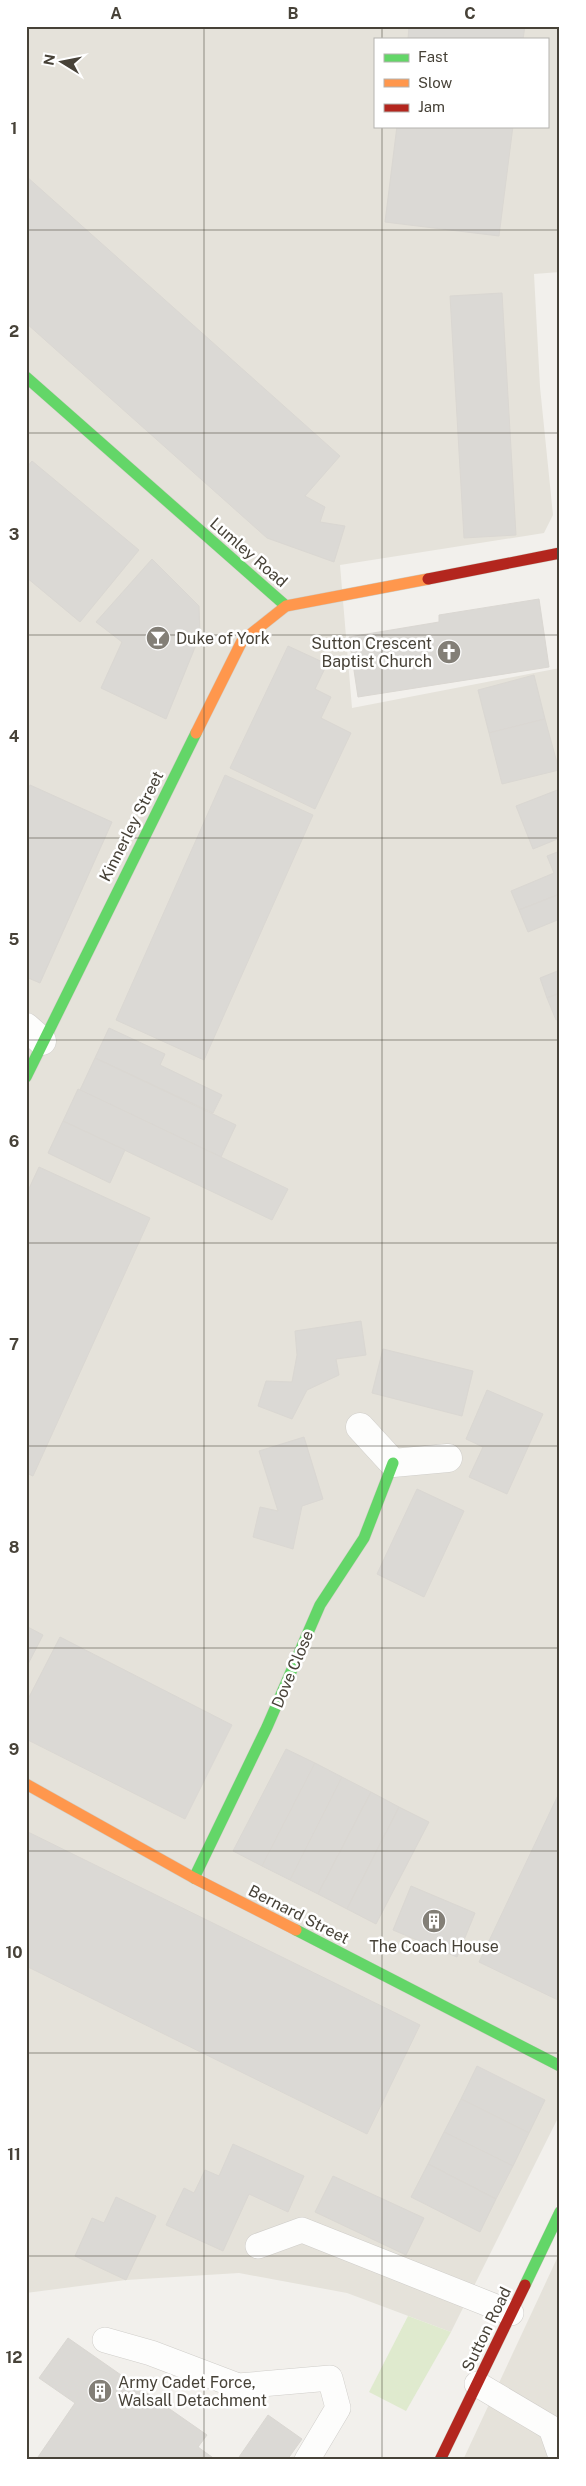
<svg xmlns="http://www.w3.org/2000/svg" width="586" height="2486" font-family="'Public Sans',sans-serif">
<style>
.residential{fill:#e5e2da;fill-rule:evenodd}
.green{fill:#dfeace}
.building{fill:#dbd9d5;stroke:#dad7d2}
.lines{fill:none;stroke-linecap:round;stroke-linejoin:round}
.lane-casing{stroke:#d0ceca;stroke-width:26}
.street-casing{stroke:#d0ceca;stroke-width:29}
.fast-casing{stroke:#d0cdc4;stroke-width:12}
.slow-casing{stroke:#d0cdc4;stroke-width:12}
.jam-casing{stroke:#d0cdc4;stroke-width:12}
.lane{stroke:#fdfdfc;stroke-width:25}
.street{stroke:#fdfdfc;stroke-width:28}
.fast{stroke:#63d668;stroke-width:11}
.slow{stroke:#ff974d;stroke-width:11}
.jam{stroke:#b3261e;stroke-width:11}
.grid{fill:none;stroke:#474238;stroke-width:1;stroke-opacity:0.55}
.labels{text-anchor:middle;stroke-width:5;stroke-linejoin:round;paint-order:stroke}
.street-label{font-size:16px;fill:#474238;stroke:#fff}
.poi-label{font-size:16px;fill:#474238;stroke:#fff;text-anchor:start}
.neatline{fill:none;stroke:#474238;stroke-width:2}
.grid-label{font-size:16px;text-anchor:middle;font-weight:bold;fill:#474238}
</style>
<rect width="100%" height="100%" fill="#f2f0ec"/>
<g class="residential">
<path d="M 26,26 L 560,26 L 560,272 L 534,274 L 540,387 L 553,515 L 544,533 L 340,565 L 352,708 L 560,668 L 560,2114 L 451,2332 L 347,2293 L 239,2273 L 126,2280 L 26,2293 ZM 375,39 L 547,39 L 547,126 L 375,126 Z"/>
<polygon points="560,2252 560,2460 463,2460"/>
</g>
<polygon class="green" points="408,2316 451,2332 406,2411 369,2392"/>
<g class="building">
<polygon points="409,26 525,26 523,39 408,39"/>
<polygon points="397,126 513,126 499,236 385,222"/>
<polygon points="26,176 340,456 305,496 325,507 320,522 345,526 334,562 267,538 26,323"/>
<polygon points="502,293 516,535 464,538 450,296"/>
<polygon points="32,461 139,550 80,622 26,577 26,468"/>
<polygon points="152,559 199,606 200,635 166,719 101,688 122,642 96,622"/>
<polygon points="539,599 549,667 358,697 349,637 439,622 439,615"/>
<polygon points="288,646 327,664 315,689 331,697 321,718 351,733 315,809 230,768"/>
<polygon points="534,675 545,719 489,733 478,690"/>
<polygon points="545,719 559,770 502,784 489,733"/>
<polygon points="225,775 313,815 204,1060 116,1020"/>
<polygon points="30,785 112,822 40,983 26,977 26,794"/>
<polygon points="560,789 560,838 533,849 516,806"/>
<polygon points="560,851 560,894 519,910 511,891 554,873 547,856"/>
<polygon points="560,894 560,919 528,932 519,910"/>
<polygon points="560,970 560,993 547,998 540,978"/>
<polygon points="560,993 560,1018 556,1020 547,998"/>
<polygon points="109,1028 165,1054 160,1065 222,1095 213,1113 95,1058"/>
<polygon points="95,1058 236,1125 221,1157 80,1090"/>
<polygon points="78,1089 288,1189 272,1220 63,1121"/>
<polygon points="63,1121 125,1150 110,1183 48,1153"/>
<polygon points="39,1167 150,1218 33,1476 26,1473 26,1195"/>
<polygon points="361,1321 366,1355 336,1359 339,1375 307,1390 292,1419 258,1406 266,1381 292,1382 297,1355 295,1331"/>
<polygon points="383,1349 473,1371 462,1416 372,1393"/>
<polygon points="487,1390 543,1414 507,1494 469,1477 483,1447 466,1439"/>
<polygon points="304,1437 323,1499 302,1506 293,1549 253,1537 260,1507 278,1511 259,1451"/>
<polygon points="417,1489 464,1511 424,1597 377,1574"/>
<polygon points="26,1626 43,1635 26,1668"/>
<polygon points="60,1637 232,1725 185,1819 26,1739 26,1703"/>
<polygon points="286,1749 315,1763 262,1866 233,1851"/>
<polygon points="315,1763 342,1777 290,1880 262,1866"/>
<polygon points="342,1777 371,1792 318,1894 290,1880"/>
<polygon points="560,1791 560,2001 479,1962"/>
<polygon points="371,1792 399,1807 347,1909 318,1894"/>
<polygon points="399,1807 429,1822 376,1924 347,1909"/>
<polygon points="26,1831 420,2025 367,2134 26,1966"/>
<polygon points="411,1886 475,1913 457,1957 393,1930"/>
<polygon points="477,2066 545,2100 529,2133 461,2099"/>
<polygon points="461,2099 529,2133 513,2166 444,2132"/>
<polygon points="444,2132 513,2166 496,2199 428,2164"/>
<polygon points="233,2144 304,2176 288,2212 249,2194 223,2251 166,2225 184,2188 194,2193 205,2170 219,2176"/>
<polygon points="428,2164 496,2199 480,2232 411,2197"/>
<polygon points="333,2176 424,2218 406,2255 315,2212"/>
<polygon points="116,2197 156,2216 126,2280 75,2256 92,2218 104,2223"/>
<polygon points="68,2338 207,2435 198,2447 216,2460 36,2460 75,2403 39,2378"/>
<polygon points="268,2415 302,2439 287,2460 237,2460"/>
</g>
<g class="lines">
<g class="lane-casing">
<g id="lane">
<polyline points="258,2246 302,2230 511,2313"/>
<polyline points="105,2340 151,2353 238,2386 330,2378 338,2408 307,2460"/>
<polyline points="477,2384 551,2428 560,2454"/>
</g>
</g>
<g class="street-casing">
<g id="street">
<polyline points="26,1027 42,1041"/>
<polyline points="360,1427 393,1463 448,1458"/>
</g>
</g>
<g class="fast-casing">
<g id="fast">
<polyline points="26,377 286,606"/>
<polyline points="26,1077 196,733"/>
<polyline points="194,1878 267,1727 320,1605 364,1538 393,1463"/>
<polyline points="296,1930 560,2066"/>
<polyline points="525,2285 560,2212"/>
</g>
</g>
<g class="slow-casing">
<g id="slow">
<polyline points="196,733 242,641 286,606 428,579"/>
<polyline points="26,1784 194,1878 296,1930"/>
</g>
</g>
<g class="jam-casing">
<g id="jam">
<polyline points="428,579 560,553"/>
<polyline points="440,2460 525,2285"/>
</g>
</g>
<use href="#lane" class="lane"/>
<use href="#street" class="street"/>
<use href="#fast" class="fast"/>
<use href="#slow" class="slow"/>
<use href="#jam" class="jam"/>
</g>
<path class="grid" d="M 204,26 L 204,2460M 382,26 L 382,39M 382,126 L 382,2460M 26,230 L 560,230M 26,433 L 560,433M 26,635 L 560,635M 26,838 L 560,838M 26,1040 L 560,1040M 26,1243 L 560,1243M 26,1446 L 560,1446M 26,1648 L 560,1648M 26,1851 L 560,1851M 26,2053 L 560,2053M 26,2256 L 560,2256"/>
<defs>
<g id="bar-disc" transform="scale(1.25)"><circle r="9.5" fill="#837f77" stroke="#fff"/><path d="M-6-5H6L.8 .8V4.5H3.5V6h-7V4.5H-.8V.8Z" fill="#fff"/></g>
<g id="church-disc" transform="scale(1.25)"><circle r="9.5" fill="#837f77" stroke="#fff"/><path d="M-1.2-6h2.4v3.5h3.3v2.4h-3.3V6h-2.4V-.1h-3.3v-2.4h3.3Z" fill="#fff"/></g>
<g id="building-disc" transform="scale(1.25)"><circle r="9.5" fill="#837f77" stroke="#fff"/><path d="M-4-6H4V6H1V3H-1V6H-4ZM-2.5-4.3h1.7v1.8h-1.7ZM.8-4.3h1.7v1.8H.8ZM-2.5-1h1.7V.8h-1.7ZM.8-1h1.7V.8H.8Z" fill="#fff"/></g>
</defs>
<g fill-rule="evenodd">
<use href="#bar-disc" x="158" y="638"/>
<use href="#church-disc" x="449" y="652"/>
<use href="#building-disc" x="434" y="1921"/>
<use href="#building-disc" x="100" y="2391"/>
</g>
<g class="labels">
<g class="street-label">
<text transform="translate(249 552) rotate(41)" y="6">Lumley Road</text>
<text transform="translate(131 826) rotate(-63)" y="6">Kinnerley Street</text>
<text transform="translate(292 1669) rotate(-67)" y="6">Dove Close</text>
<text transform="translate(299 1914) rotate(27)" y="6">Bernard Street</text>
<text transform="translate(486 2329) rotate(-64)" y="6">Sutton Road</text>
</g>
<g class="poi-label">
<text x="176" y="644">Duke of York</text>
<text x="432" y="649" text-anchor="end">Sutton Crescent<tspan x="432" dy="18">Baptist Church</tspan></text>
<text x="434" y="1952" text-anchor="middle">The Coach House</text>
<text x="118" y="2388">Army Cadet Force,<tspan x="118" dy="18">Walsall Detachment</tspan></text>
</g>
</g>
<rect width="586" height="2486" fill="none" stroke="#ffffff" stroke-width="55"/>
<rect x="374" y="38" width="175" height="90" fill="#ffffff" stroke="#b5b3af"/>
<rect x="384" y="54" width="25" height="8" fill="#63d668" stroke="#b5b3af"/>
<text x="418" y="62" font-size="15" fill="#474238">Fast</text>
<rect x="384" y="79" width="25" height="8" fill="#ff974d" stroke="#b5b3af"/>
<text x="418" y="88" font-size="15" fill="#474238">Slow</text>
<rect x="384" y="104" width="25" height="8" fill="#b3261e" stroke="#b5b3af"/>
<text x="418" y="112" font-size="15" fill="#474238">Jam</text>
<g transform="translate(62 62) rotate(280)" stroke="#ffffff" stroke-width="4" paint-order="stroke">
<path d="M0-4L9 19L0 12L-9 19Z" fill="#474238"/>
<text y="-8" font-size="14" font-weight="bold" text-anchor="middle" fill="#474238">N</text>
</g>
<rect x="28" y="28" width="530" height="2430" class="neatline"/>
<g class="grid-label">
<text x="116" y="19">A</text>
<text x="293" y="19">B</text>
<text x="470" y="19">C</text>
<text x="14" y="134">1</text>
<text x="14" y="337">2</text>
<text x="14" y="540">3</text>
<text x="14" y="742">4</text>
<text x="14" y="945">5</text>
<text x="14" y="1147">6</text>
<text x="14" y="1350">7</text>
<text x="14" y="1553">8</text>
<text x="14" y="1755">9</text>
<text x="14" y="1958">10</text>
<text x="14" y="2160">11</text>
<text x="14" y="2363">12</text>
</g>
</svg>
